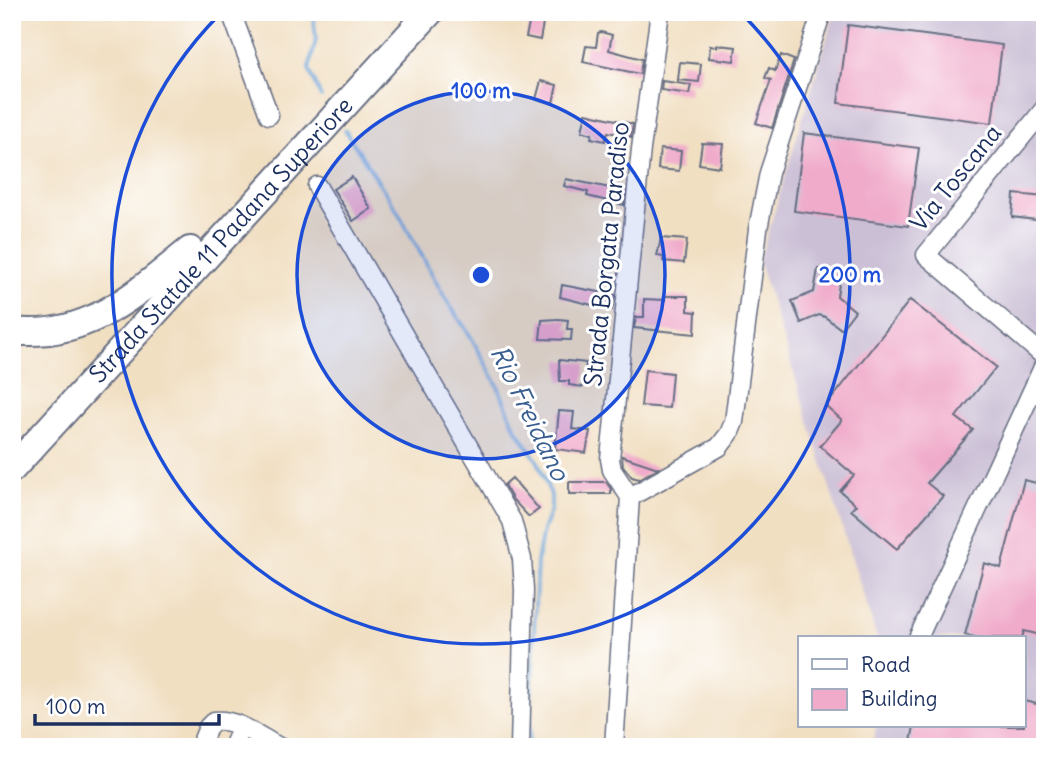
<svg xmlns="http://www.w3.org/2000/svg" width="1057" height="759" font-family="Delius,sans-serif">
<style>
.industrial{fill:#cbbfd5}
.lines{fill:none;stroke-linecap:round;stroke-linejoin:round}
.stream{stroke:#67a4d9;stroke-width:3.5}
.building{fill:#f0abca}
.minor-casing{stroke:#666d81;stroke-width:21}
.highway-casing{stroke:#666d81;stroke-width:30}
.minor{stroke:#fff;stroke-width:18}
.highway{stroke:#fff;stroke-width:26}
.ring{fill:none;stroke:#1d4ed8;stroke-width:3.5}
.labels{text-anchor:middle;stroke-width:6;stroke-linejoin:round;paint-order:stroke}
.street-label{font-size:24px;fill:#1b2f5e;stroke:#fff}
.water-label{font-size:26px;font-style:italic;fill:#395e8f;stroke:#fff}
.centre{fill:#1d4ed8;stroke:#fff;stroke-width:3.5}
.ring-label{font-size:21px;text-anchor:middle;font-weight:bold;fill:#1d4ed8;stroke:#fff;stroke-width:6;stroke-linejoin:round;paint-order:stroke}
</style>
<rect width="100%" height="100%" fill="#fff"/>
<filter id="ink" filterUnits="userSpaceOnUse"><feTurbulence type="fractalNoise" baseFrequency=".0143" numOctaves="2"/><feDisplacementMap in="SourceGraphic" scale="14" xChannelSelector="R" yChannelSelector="G"/><feConvolveMatrix kernelMatrix="1 2 1 2 8 2 1 2 1" color-interpolation-filters="sRGB"/></filter>
<filter id="wash" filterUnits="userSpaceOnUse"><feTurbulence type="fractalNoise" baseFrequency=".00686" numOctaves="4" result="noise"/><feDisplacementMap in="SourceGraphic" scale="28" xChannelSelector="R" yChannelSelector="G"/><feGaussianBlur stdDeviation="1.57" result="paint"/><feColorMatrix in="noise" values="0 0 0 0 0 0 0 0 0 0 0 0 0 0 0 0 0 1.4 0 .05"/><feComposite in="paint" operator="in"/></filter>
<g filter="url(#wash)">
<rect width="100%" height="100%" fill="#f1dfc2"/>
<polygon class="industrial" points="835,12 1045,12 1045,747 873,747 876,726 1024,726 1024,638 877,638 759,262"/>
<g class="lines">
<g class="stream">
<polyline points="313,12 316,39 309,69 321,97"/>
<polyline points="345,130 398,212 445,298 471,337 497,384 515,427 538,462 551,495 551,509 543,530 537,562 529,747"/>
</g>
</g>
<g id="blocks">
<g class="building">
<polygon points="531,15 544,18 540,40 526,37"/>
<polygon points="848,25 1002,45 992,123 838,103"/>
<polygon points="601,32 612,35 609,50 642,59 640,74 583,62 586,46 596,47 598,33"/>
<polygon points="717,45 736,47 734,61 709,58 710,46 717,47"/>
<polygon points="781,55 794,60 772,128 756,123 771,80 765,78 769,68 775,71"/>
<polygon points="680,62 701,64 699,82 678,80"/>
<polygon points="541,81 557,85 553,103 536,99"/>
<polygon points="662,81 691,85 689,94 661,90"/>
<polygon points="586,113 633,124 631,137 608,132 605,141 591,138 592,134 582,131"/>
<polygon points="804,133 919,148 908,226 794,211"/>
<polygon points="702,143 723,144 720,167 699,164"/>
<polygon points="660,149 681,151 679,171 658,169"/>
<polygon points="352,177 371,209 353,221 333,189"/>
<polygon points="566,179 625,191 624,205 587,196 588,192 564,186"/>
<polygon points="1014,194 1045,197 1045,221 1012,217"/>
<polygon points="661,238 687,240 684,263 663,261 664,257 657,256"/>
<polygon points="818,269 841,273 837,296 855,311 841,329 825,317 819,315 801,323 792,301 814,292"/>
<polygon points="562,285 615,295 612,310 560,297"/>
<polygon points="665,296 688,296 688,311 696,312 695,334 634,328 636,317 644,317 644,299 665,300"/>
<polygon points="910,300 996,367 956,417 973,430 927,483 943,496 897,549 851,510 856,505 840,491 854,475 820,446 842,420 826,406"/>
<polygon points="558,319 568,320 567,329 572,329 571,340 540,339 542,320"/>
<polygon points="559,360 586,363 583,387 569,385 569,381 560,381"/>
<polygon points="645,370 672,373 669,408 641,406"/>
<polygon points="559,411 574,412 572,429 590,431 586,453 555,449"/>
<polygon points="622,456 658,468 639,479 632,477 623,466"/>
<polygon points="512,478 539,509 529,517 513,500 504,485"/>
<polygon points="1024,480 1045,485 1045,636 1024,631 1022,638 979,638 965,635 984,563 1001,568"/>
<polygon points="569,482 606,482 611,489 611,494 569,494"/>
<polygon points="1024,701 1045,706 1045,747 910,747 914,726 1024,726"/>
</g>
</g>
</g>
<g filter="url(#ink)">
<use href="#blocks" fill-opacity="0" stroke="#666d81" stroke-width="2"/>
<g class="lines">
<g class="minor-casing">
<g id="minor">
<polyline points="231,12 269,115"/>
<polyline points="1045,108 926,255 1045,357"/>
<polyline points="317,186 512,521 522,559 524,590 520,747"/>
<polyline points="630,497 719,447 729,434 734,422 758,229 769,173 822,12"/>
<polyline points="918,638 1045,363"/>
<path d="M 200,747 L 208,727 L 214,721 C 236,718 260,737 279,747"/>
<polyline points="233,747 242,727"/>
<polyline points="614,747 630,497 612,470 610,459 641,149 660,12"/>
</g>
</g>
<g class="highway-casing">
<g id="highway">
<path d="M 12,331 C 88,340 135,294 190,250"/>
<path id="s1" d="M 12,469 L 430,12"/>
</g>
</g>
<use href="#minor" class="minor"/>
<use href="#highway" class="highway"/>
</g>
</g>
<circle cx="481" cy="275" r="184" fill="#1d4ed8" fill-opacity=".12"/>
<g class="ring">
<circle cx="481" cy="275" r="184"/>
<path d="M742 14A369 369 0 1 1 220 14"/>
</g>
<g class="labels">
<g class="street-label">
<text transform="translate(956 178) rotate(-51)" y="8">Via Toscana</text>
<text dy="8" stroke="none"><textPath href="#s1" startOffset="310">Strada Statale 11 Padana Superiore</textPath></text>
<text transform="translate(607 254) rotate(-84)" y="8">Strada Borgata Paradiso</text>
</g>
<g class="water-label">
<text transform="translate(530 413) rotate(64)" y="9">Rio Freidano</text>
</g>
</g>
<circle cx="481" cy="275" r="10" class="centre"/>
<g class="ring-label">
<text x="481" y="98">100 m</text>
<text x="850" y="282">200 m</text>
</g>
<rect width="1057" height="759" fill="none" stroke="#fff" stroke-width="42"/>
<rect x="798" y="636" width="228" height="91" fill="#ffffff" stroke="#a4acbf" stroke-width="2"/>
<rect x="812" y="659" width="35" height="10" fill="#ffffff" stroke="#a4acbf" stroke-width="2"/>
<text x="861" y="672" font-size="21" fill="#1b2f5e">Road</text>
<rect x="812" y="689" width="35" height="21" fill="#f0abca" stroke="#a4acbf" stroke-width="2"/>
<text x="861" y="706" font-size="21" fill="#1b2f5e">Building</text>
<path d="M35 714v10h184v-10" fill="none" stroke="#1b2f5e" stroke-width="3.5"/>
<text x="46" y="714" font-size="21" fill="#1b2f5e" stroke="#ffffff" stroke-width="5" paint-order="stroke">100 m</text>
</svg>
